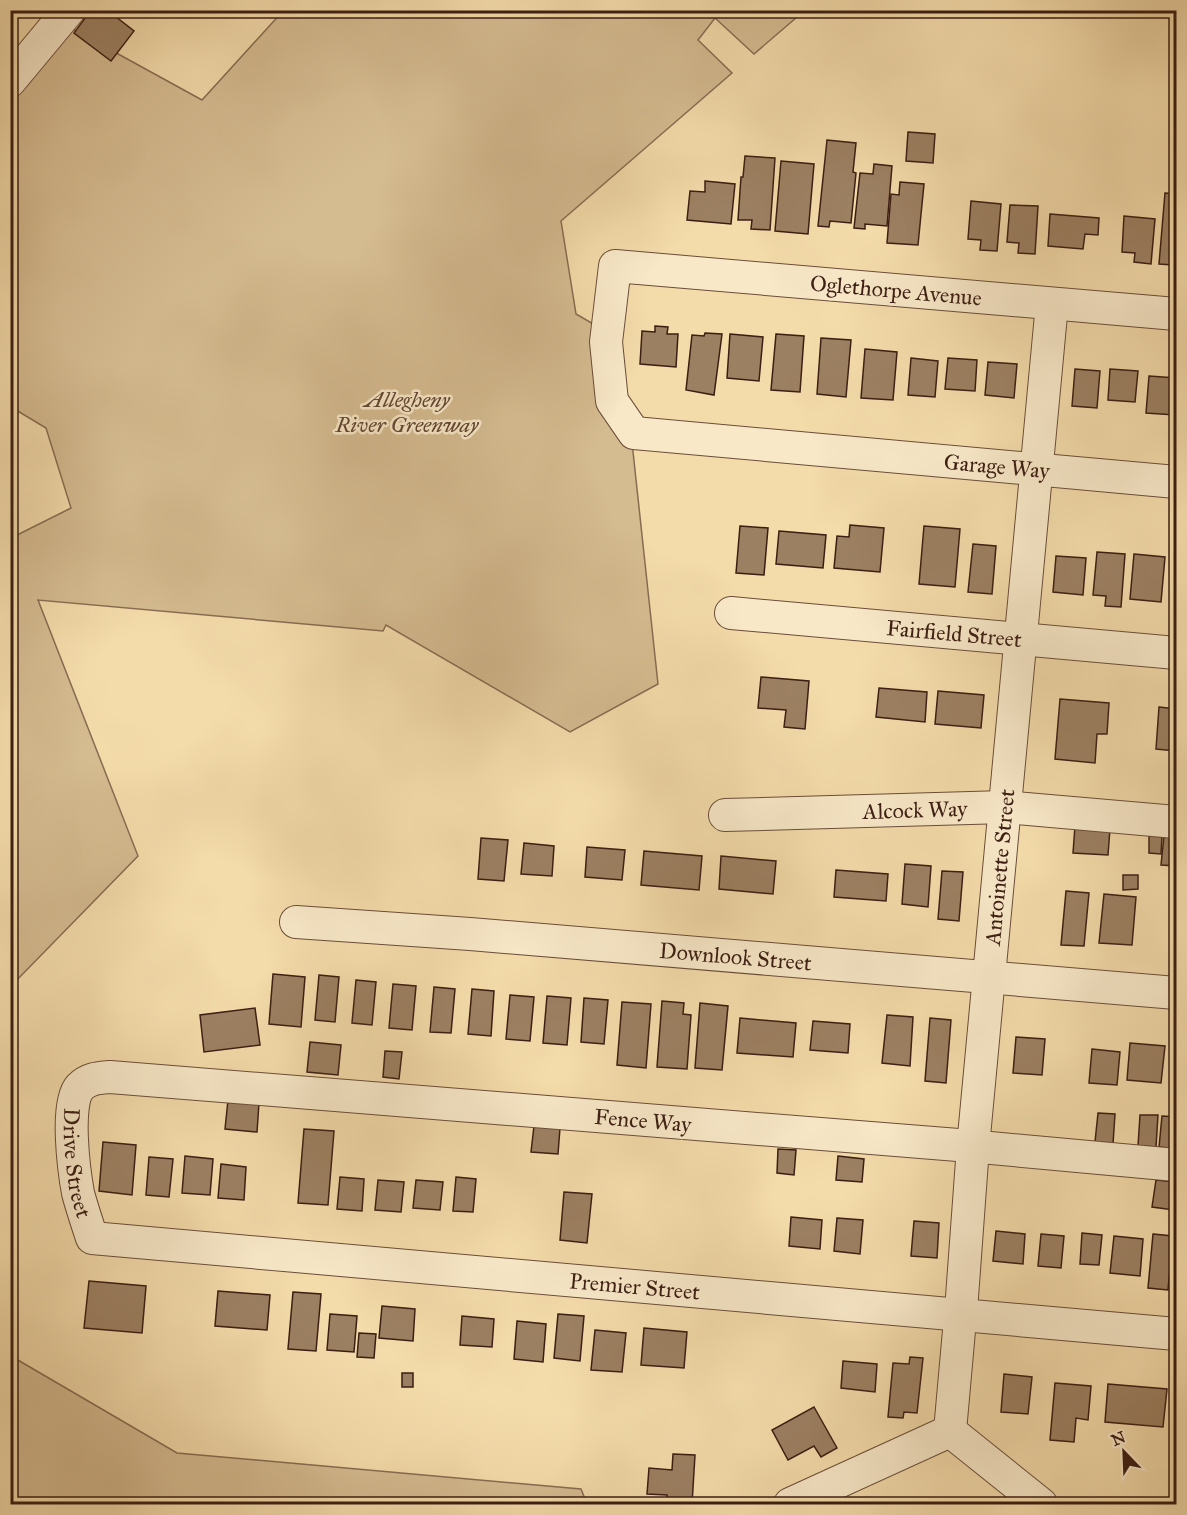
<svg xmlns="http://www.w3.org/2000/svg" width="1187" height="1515" font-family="'IM FELL Great Primer',serif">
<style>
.green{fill:#d5bb90;stroke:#886c52;stroke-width:1.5}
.building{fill:#9c8062;stroke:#3c1e13;stroke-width:1.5}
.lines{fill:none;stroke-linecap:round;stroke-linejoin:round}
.minor-casing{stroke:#6a4d39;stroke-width:34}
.minor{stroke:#f8e8c8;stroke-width:32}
.labels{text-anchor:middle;stroke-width:5;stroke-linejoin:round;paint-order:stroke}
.street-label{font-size:22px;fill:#3c1e13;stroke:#f8e8c8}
.park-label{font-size:22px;font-style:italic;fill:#624532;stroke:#f8e8c8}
</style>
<rect width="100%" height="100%" fill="#f4dbaa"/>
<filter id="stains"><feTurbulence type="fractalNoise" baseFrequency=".00333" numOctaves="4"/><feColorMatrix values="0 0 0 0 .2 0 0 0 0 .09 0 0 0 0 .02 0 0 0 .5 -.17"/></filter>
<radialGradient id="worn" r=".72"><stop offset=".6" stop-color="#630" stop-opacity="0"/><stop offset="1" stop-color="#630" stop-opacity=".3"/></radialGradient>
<g class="green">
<polygon points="283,11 804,11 754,54 715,18 698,40 732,73 561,221 576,314 621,340 658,684 570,732 386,625 383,631 38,600 138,856 11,986 11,538 71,508 46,428 11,407 11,97 69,27 202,100"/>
<polygon points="11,1356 177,1453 581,1489 587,1504 11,1504"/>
</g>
<g class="building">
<polygon points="91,10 107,10 134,31 111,61 74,33"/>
<polygon points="908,132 935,134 933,163 906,161"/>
<polygon points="827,140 856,143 853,172 856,173 851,223 830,221 829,227 818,226"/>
<polygon points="745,156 775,158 770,230 751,229 752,220 738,220 741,177 743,177"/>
<polygon points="781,161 814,164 808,234 775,231"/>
<polygon points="874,164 892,166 887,226 865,224 865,229 854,228 860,173 873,174"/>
<polygon points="705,181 735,184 731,224 687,220 690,191 705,192"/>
<polygon points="900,182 924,184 918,245 887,243 891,194 899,195"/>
<polygon points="1165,193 1176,194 1176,256 1174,255 1173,265 1159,264"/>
<polygon points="971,201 1001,204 997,251 980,250 981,240 968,239"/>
<polygon points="1010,205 1038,206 1035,254 1018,253 1019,243 1007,242"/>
<polygon points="1050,214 1099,218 1098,235 1085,234 1083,249 1048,246"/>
<polygon points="1124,216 1155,219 1151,264 1134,262 1135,253 1122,252"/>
<polygon points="655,326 668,327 667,334 678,334 676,367 640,364 642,331 655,332"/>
<polygon points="705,333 722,334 714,395 686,390 692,335 704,336"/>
<polygon points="730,334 763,337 759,381 727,378"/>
<polygon points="776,334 804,336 800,392 771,390"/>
<polygon points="821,338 851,340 846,397 817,394"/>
<polygon points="865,349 897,352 893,400 861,398"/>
<polygon points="911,358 938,361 935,397 908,395"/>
<polygon points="948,358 977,360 975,391 945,389"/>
<polygon points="988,362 1017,364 1014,398 985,395"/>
<polygon points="1075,369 1100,371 1097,408 1072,406"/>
<polygon points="1110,369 1138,371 1135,402 1108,400"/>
<polygon points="1149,376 1176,378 1175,415 1146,413"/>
<polygon points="850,525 884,528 880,572 834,568 837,536 849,537"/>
<polygon points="740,526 768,528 764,575 736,573"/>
<polygon points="924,526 960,529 955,587 919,584"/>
<polygon points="779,531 826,535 823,568 776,564"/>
<polygon points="973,544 996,546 992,594 968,592"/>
<polygon points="1097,552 1125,554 1121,607 1105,606 1106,596 1093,595"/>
<polygon points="1134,554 1165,557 1161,602 1130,599"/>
<polygon points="1056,556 1086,558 1083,595 1053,592"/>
<polygon points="761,677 809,681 805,729 784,727 786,710 758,708"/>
<polygon points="879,688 927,692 925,722 876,717"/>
<polygon points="938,691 984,695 981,728 935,724"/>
<polygon points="1060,699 1109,703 1107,734 1097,734 1095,763 1055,759"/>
<polygon points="1159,707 1176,709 1176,751 1156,749"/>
<polygon points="1075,826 1110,829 1108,855 1073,853"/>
<polygon points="1149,836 1162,836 1161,854 1149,853"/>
<polygon points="1164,836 1176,837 1176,866 1161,865"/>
<polygon points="481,838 508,840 504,881 478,879"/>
<polygon points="524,843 554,846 552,876 521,874"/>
<polygon points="587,847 625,850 622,880 585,877"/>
<polygon points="644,851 702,856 699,890 641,885"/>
<polygon points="721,856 776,861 773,894 719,889"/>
<polygon points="905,864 931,866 928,907 902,904"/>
<polygon points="836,870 888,874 886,901 834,897"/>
<polygon points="942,871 963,872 959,921 938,919"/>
<polygon points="1123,875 1138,875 1138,889 1123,890"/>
<polygon points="1066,891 1089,893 1084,946 1061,945"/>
<polygon points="1104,894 1136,897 1132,945 1099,943"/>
<polygon points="273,974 305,977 301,1027 269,1024"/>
<polygon points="319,975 339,977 335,1022 315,1020"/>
<polygon points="356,980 376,982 372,1025 352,1023"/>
<polygon points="393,984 416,986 412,1030 389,1028"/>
<polygon points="434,987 455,989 451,1033 430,1032"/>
<polygon points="472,989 494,991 491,1036 468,1034"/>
<polygon points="510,995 534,997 530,1041 506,1039"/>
<polygon points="547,996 571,998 567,1045 543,1043"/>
<polygon points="584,998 608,1000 604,1044 581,1042"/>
<polygon points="662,1001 684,1003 683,1014 691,1015 687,1069 657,1067"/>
<polygon points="622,1002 651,1004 646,1068 617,1065"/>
<polygon points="700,1003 728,1006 722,1070 695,1068"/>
<polygon points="255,1008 260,1045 204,1052 200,1015"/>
<polygon points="887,1015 913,1017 910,1066 882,1063"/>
<polygon points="740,1018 796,1023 793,1057 737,1053"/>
<polygon points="930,1018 951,1020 946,1083 925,1081"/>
<polygon points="813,1021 850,1024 848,1053 810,1050"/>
<polygon points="1016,1037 1045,1039 1042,1075 1013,1073"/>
<polygon points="310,1042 341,1045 338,1075 307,1072"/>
<polygon points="1130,1043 1165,1046 1161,1083 1127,1080"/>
<polygon points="1092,1049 1120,1052 1117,1085 1089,1083"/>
<polygon points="385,1051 402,1052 399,1079 383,1077"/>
<polygon points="228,1100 259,1103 257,1132 225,1129"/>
<polygon points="1098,1113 1115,1114 1113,1144 1095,1142"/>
<polygon points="1140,1115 1158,1115 1156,1147 1138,1146"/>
<polygon points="1162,1116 1176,1117 1176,1149 1159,1147"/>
<polygon points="534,1126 560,1128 558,1154 531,1152"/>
<polygon points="304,1129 334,1131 328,1205 298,1203"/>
<polygon points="103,1142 136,1145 132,1195 99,1191"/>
<polygon points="778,1149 796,1150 794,1175 777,1173"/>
<polygon points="185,1156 213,1159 210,1195 182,1193"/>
<polygon points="838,1156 864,1159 862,1182 836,1180"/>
<polygon points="149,1157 173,1159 169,1197 146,1195"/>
<polygon points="221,1164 246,1167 244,1200 218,1198"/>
<polygon points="340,1177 364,1179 362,1211 337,1209"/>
<polygon points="456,1177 476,1179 473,1212 453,1211"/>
<polygon points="378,1180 404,1182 401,1212 375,1210"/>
<polygon points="416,1180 443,1182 440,1210 413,1208"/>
<polygon points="1156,1180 1176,1182 1174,1210 1152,1207"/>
<polygon points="564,1192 592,1194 587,1243 560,1240"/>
<polygon points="791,1217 822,1220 820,1249 789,1246"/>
<polygon points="837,1218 863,1220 860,1254 834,1251"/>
<polygon points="914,1221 939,1223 937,1258 911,1256"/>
<polygon points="996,1231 1025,1234 1023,1264 993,1261"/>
<polygon points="1082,1233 1102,1235 1099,1265 1080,1264"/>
<polygon points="1041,1234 1064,1236 1061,1268 1038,1266"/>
<polygon points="1153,1234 1173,1236 1168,1290 1148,1288"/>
<polygon points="1114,1236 1143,1239 1140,1276 1110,1273"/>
<polygon points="89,1281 146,1286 142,1333 84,1328"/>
<polygon points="218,1291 270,1295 267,1330 215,1326"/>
<polygon points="293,1292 321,1294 316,1351 288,1349"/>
<polygon points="382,1306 415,1309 413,1341 379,1338"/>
<polygon points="330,1314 357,1316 354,1352 327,1350"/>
<polygon points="558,1314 584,1316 580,1361 554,1358"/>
<polygon points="462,1316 494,1319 492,1347 460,1345"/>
<polygon points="517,1321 546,1324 543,1362 514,1359"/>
<polygon points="644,1328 687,1332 684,1368 641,1365"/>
<polygon points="595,1330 626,1333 622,1372 591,1370"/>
<polygon points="359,1333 376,1334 374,1358 357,1357"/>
<polygon points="910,1357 923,1358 917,1413 904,1412 903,1418 888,1417 893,1363 909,1364"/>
<polygon points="843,1361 877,1364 875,1392 841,1388"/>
<rect x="402" y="1373" width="11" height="14"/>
<polygon points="1004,1374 1032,1377 1028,1414 1001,1412"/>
<polygon points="1055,1383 1091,1386 1088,1420 1076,1418 1074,1442 1050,1440"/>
<polygon points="1108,1384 1167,1389 1163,1427 1105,1422"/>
<polygon points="814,1407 837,1448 821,1457 814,1446 788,1460 772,1430"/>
<polygon points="673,1454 695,1455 692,1504 667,1504 667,1495 647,1494 649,1468 672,1470"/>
</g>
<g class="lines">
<g class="minor-casing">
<g id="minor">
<polyline points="10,81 69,10"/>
<path id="s1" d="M 1176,314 L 615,266 L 606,342 L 612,401 L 634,433 L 1176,482"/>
<path id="s2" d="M 731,613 L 1176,653"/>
<path id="s3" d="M 725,815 L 1005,807 L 1176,822"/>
<path id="s4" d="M 296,922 L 470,934 L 1176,993"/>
<path id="s5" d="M 1176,1165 L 958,1145 L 110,1077 C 99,1078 89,1078 80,1087 C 65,1103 74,1171 78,1193 C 82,1208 87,1223 92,1238 L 1176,1334"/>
<path id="s6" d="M 950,1431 L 962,1297 L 973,1147 L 1052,304"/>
<polyline points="950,1431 1041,1504"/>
<polyline points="790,1504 950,1431"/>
</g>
</g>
<use href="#minor" class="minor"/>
</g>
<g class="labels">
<g class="street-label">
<text transform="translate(896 290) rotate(5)" y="8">Oglethorpe Avenue</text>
<text dy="8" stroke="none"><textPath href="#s1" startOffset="1102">Garage Way</textPath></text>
<text dy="8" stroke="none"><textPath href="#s2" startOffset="224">Fairfield Street</textPath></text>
<text dy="8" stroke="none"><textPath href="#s3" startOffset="190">Alcock Way</textPath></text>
<text dy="8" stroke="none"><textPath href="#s6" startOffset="566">Antoinette Street</textPath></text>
<text dy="8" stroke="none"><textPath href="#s4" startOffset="441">Downlook Street</textPath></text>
<text transform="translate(643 1120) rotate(5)" y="8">Fence Way</text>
<text dy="8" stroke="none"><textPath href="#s5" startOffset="1180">Drive Street</textPath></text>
<text dy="8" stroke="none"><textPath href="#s5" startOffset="1802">Premier Street</textPath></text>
</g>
<g class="park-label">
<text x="407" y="407">Allegheny<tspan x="407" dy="25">River Greenway</tspan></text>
</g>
</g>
<rect width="1187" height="1515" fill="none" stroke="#f4dbaa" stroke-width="36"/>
<rect x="12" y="12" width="1163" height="1491" fill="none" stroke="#3c1e13" stroke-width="3"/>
<rect x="18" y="18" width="1151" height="1479" fill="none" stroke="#3c1e13" stroke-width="1.5"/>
<g transform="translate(1124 1452) rotate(337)" stroke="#f8e8c8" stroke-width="4.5" paint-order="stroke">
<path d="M0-4.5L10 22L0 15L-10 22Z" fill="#3c1e13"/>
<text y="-9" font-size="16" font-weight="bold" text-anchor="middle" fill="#3c1e13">N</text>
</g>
<rect width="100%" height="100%" filter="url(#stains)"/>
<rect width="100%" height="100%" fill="url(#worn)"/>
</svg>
